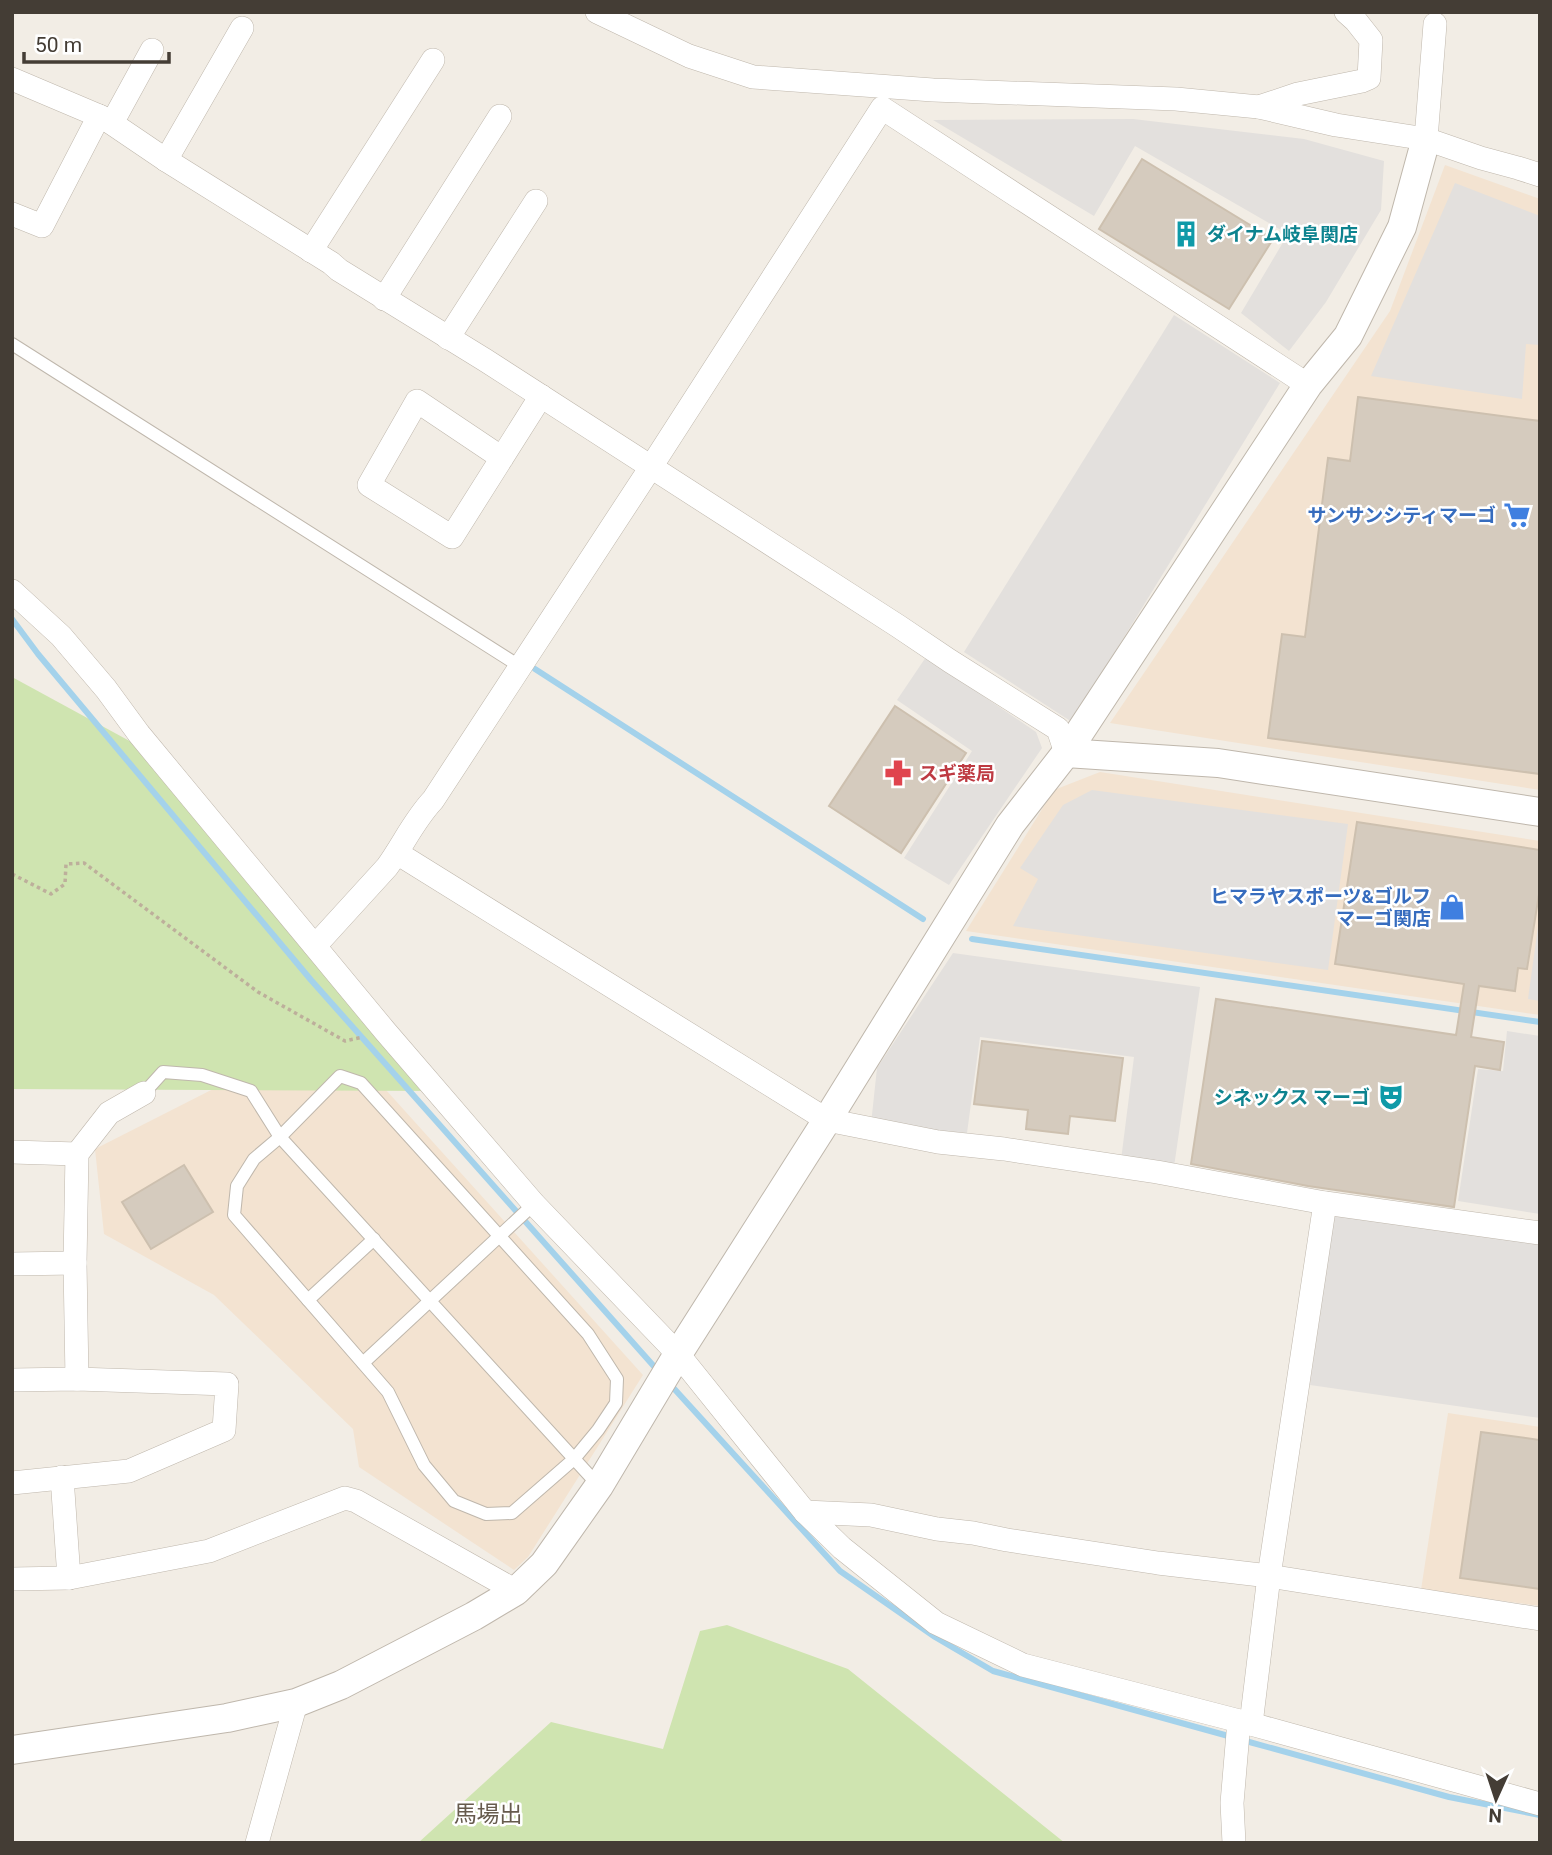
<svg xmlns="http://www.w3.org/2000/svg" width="1552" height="1855" font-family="Roboto,'Noto Sans JP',sans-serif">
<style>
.commercial{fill:#f3e3d1}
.green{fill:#cfe4b0}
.parking{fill:#e3e0dd}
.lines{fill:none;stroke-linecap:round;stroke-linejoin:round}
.stream{stroke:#a4d2eb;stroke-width:6}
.building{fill:#d5cbbe;stroke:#cdc0af;stroke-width:2}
.service-casing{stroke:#bfb7ac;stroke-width:14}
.minor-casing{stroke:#bfb7ac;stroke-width:24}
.tertiary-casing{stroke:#bfb7ac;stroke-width:30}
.path{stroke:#bdaf9b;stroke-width:3.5;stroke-dasharray:3.5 3.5;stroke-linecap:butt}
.service{stroke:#fff;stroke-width:12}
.minor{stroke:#fff;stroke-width:23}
.tertiary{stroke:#fff;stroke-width:28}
.labels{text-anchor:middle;stroke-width:5;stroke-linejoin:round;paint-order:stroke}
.culture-label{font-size:19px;font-weight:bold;fill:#0d838f;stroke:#fff;text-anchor:start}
.shop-label{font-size:19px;font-weight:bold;fill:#366cbe;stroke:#fff;text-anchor:end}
.health-label{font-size:19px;font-weight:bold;fill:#be3a42;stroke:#fff;text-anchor:start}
.quarter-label{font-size:23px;fill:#665b4d;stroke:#fff}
</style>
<rect width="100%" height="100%" fill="#f2ede5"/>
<g class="commercial">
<polygon points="1445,165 1540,199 1540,790 1110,723 1390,311"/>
<polygon points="1100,772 1540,841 1540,1015 966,931 1054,790"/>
<polygon points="331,1029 643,1375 528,1557 514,1570 359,1467 353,1429 214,1295 104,1234 95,1149"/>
<polygon points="1448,1413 1540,1427 1540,1606 1421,1590"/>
</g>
<g class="green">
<polygon points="12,677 159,757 437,1091 12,1089"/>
<polygon points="727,1625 848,1669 1065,1843 418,1843 551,1722 663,1749 700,1631"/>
</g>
<g class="parking">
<polygon points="1133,119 1304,139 1384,161 1381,210 1326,302 1289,351 1241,313 1288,234 1135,146 1094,216 933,120"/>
<polygon points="1455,183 1540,216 1540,345 1526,344 1522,399 1371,376"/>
<polygon points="1174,315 1280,383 1072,722 964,652"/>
<polygon points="926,657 1036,732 1042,748 949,885 904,858 972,751 897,700"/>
<polygon points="1092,790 1348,824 1328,970 1013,926 1038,879 1020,868 1063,805"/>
<polygon points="1540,912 1540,1001 1528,999"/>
<polygon points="953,953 1200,987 1174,1167 1121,1160 1134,1057 980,1037 967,1133 871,1124 877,1068"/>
<polygon points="1507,1031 1540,1036 1540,1214 1458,1201 1478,1069 1503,1071"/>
<polygon points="1334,1212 1540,1244 1540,1418 1310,1385"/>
</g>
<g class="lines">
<g class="stream">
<polyline points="12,619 38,654 311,980 659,1372"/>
<polyline points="535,669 923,919"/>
<polyline points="972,939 1540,1022"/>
<polyline points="668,1382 840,1571 935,1637 993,1671 1232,1737"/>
<polyline points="1242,1740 1449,1797 1540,1815"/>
</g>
</g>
<g class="building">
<polygon points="1142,159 1273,239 1229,309 1099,229"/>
<polygon points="1358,397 1540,421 1540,774 1268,738 1282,634 1305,637 1328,458 1350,461"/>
<polygon points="895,706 966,753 901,853 829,806"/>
<polygon points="1357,822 1540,850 1540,888 1527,969 1518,968 1515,991 1479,986 1471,1037 1504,1042 1500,1070 1475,1066 1454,1207 1308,1186 1191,1164 1216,999 1456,1035 1464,984 1335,964"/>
<polygon points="982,1041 1123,1058 1115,1121 1070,1116 1068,1134 1026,1129 1028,1110 974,1104"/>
<polygon points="184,1165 213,1212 151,1249 122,1202"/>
<polygon points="1481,1432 1540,1440 1540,1589 1460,1578"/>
</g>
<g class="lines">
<g class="service-casing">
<g id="service">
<polyline points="12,344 521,667"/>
<polygon points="340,1076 361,1083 588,1334 617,1379 616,1403 598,1430 574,1459 512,1513 486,1514 454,1501 424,1465 388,1392 234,1215 237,1186 254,1159 280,1137"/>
<polyline points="144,1093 163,1072 202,1075 251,1091 280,1137 599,1486"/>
<polyline points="308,1300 374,1239"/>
<polyline points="363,1363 534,1204"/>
</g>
</g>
<g class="minor-casing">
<g id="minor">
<polyline points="597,12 689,56 753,77 933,90 1176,99 1259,107 1336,125 1426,139 1481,158 1518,168 1540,175"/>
<polyline points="12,79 104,118 166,160 331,263 339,270 485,360 898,626 950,661 1058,729 1066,753"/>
<polyline points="1259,107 1298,94 1362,81 1369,78 1371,40 1356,21 1346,12"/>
<polyline points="112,123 152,50"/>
<polyline points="1426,139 1435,24"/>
<polyline points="166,160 242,28"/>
<polyline points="12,214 42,226 99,116"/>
<polyline points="311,251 433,60"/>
<polyline points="384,299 500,116"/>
<polyline points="448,338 536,201"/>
<polyline points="502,458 417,401 369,485 452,537 541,396"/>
<polyline points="12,591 61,636 106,689 139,734 385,1031 534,1204 678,1354 805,1512 842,1548 936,1623 1023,1665 1251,1724 1540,1804"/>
<polyline points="397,853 827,1120 938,1142 1004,1149 1157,1172 1325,1203 1540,1233"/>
<path d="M 315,946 L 387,867 C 403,845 414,820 433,800 L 651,467 L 882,108 L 1308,385"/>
<polyline points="12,1152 77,1154"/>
<polyline points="12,1264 75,1263"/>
<polyline points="77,1379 75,1263 77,1154 109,1113 144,1093"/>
<polyline points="12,1380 77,1379 227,1384 224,1430 129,1471 12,1483"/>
<polyline points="62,1477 69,1578"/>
<polyline points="805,1512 871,1515 937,1529 973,1533 1007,1540 1158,1563 1269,1576 1540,1619"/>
<polyline points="12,1579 69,1578 209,1551 345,1498 356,1501 516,1591"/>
<polyline points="1251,1724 1269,1576 1325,1203"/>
<polyline points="257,1843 296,1703"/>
<polyline points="1234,1843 1232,1803 1239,1721"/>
</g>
</g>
<g class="tertiary-casing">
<g id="tertiary">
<polyline points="1066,753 1218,763 1540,812"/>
<polyline points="12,1750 227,1718 296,1703 341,1685 474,1616 516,1591 544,1564 599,1486 678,1354 827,1120 1010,825 1066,753 1308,385 1348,336 1402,227 1426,139"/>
</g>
</g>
<polyline class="path" points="12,874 51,894 65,884 66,864 84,863 258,992 345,1041 363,1037"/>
<use href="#service" class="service"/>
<use href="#minor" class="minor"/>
<use href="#tertiary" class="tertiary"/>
</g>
<defs>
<g id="building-bare" transform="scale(2.1)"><path d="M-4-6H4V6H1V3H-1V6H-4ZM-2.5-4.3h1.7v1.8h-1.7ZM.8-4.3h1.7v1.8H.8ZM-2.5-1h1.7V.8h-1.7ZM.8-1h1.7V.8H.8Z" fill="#0f9aa8" stroke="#fff" stroke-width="2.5" paint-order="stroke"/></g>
<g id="supermarket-bare" transform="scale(2.1)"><path d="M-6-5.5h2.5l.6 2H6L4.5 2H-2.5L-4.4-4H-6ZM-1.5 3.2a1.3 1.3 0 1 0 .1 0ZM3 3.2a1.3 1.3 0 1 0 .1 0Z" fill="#3f7fe0" stroke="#fff" stroke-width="2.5" paint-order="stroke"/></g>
<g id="pharmacy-bare" transform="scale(2.1)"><path d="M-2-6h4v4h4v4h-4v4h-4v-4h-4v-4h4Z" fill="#e0444e" stroke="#fff" stroke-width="2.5" paint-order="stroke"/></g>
<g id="shop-bare" transform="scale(2.1)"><path d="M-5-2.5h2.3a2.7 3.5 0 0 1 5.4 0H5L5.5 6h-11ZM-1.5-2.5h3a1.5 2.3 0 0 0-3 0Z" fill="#3f7fe0" stroke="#fff" stroke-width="2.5" paint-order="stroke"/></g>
<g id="theatre-bare" transform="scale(2.1)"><path d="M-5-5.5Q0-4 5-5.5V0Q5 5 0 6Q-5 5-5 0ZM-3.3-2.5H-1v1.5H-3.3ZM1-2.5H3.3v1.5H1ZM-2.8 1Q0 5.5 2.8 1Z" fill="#0f9aa8" stroke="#fff" stroke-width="2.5" paint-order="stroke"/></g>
</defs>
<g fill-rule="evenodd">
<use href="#building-bare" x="1186" y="234"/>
<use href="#supermarket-bare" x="1517" y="515"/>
<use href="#pharmacy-bare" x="898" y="773"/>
<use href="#shop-bare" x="1452" y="907"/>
<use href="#theatre-bare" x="1391" y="1097"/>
</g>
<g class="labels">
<g class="culture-label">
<text x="1207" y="241">ダイナム岐阜関店</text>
<text x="1370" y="1104" text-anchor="end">シネックス マーゴ</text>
</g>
<g class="shop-label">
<text x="1496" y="522">サンサンシティマーゴ</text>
<text x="1431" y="903">ヒマラヤスポーツ&amp;ゴルフ<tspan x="1431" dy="22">マーゴ関店</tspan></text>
</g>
<g class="health-label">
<text x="919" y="780">スギ薬局</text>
</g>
<g class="quarter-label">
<text x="488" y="1822">馬場出</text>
</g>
</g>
<rect width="1552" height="1855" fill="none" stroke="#443d35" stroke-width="28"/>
<g transform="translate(1496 1799) rotate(183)" stroke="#ffffff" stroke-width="5" paint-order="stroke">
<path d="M0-5L12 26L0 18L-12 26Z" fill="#443d35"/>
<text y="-10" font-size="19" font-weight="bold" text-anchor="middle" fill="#443d35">N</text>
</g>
<path d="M24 52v10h145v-10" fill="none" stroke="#443d35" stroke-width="3.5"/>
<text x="35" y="52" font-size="21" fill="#443d35" stroke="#ffffff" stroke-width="5" paint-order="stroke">50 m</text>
</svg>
